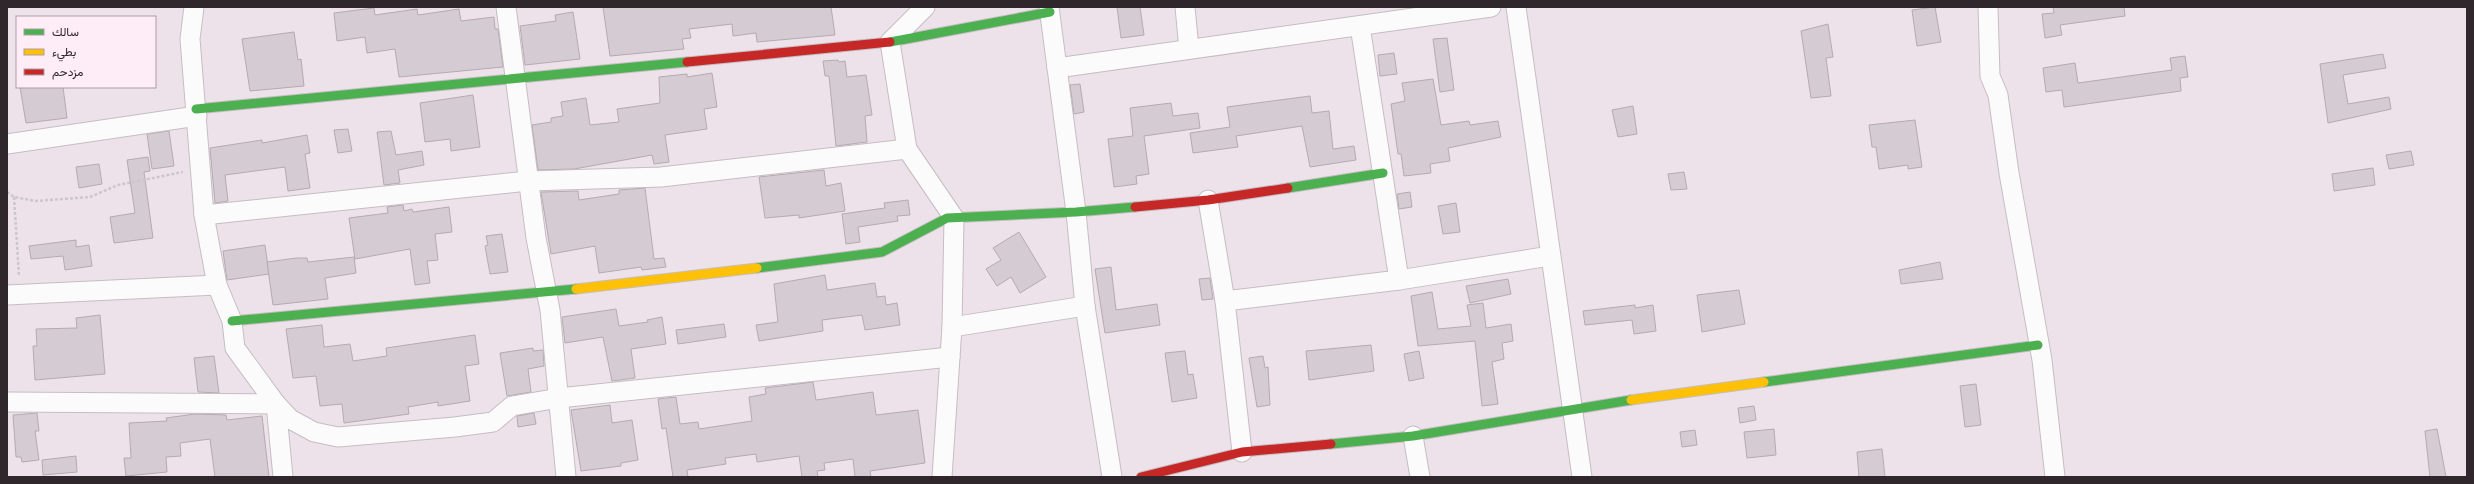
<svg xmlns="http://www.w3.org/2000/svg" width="2474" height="484" font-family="Cabin,Vazirmatn,sans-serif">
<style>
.building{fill:#d5ccd3;stroke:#b4aab0}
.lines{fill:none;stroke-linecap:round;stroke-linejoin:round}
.street-casing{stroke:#c5bdc2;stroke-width:21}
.fast-casing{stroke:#c5bdc2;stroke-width:11}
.slow-casing{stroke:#c5bdc2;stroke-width:11}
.jam-casing{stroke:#c5bdc2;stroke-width:11}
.path{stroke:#cbc7ca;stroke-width:2.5;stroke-dasharray:3 2;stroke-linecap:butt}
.street{stroke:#fcfbfc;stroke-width:19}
.fast{stroke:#4caf50;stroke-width:9}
.slow{stroke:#ffc107;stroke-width:9}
.jam{stroke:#c62828;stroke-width:9}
</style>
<rect width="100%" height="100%" fill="#eee2ea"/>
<g class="building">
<polygon points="603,7 831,7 835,35 757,42 756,33 733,36 732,24 689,29 691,38 682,39 684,49 610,56"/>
<polygon points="1117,7 1140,7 1144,35 1121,38"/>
<polygon points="1935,7 1941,42 1917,46 1912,10"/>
<polygon points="2053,7 2124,7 2125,16 2060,25 2062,35 2045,38 2042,14 2054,13"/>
<polygon points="374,8 375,15 417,9 418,15 459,9 461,21 494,17 495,29 498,29 503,67 399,77 395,49 367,53 365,37 337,41 334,13"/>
<polygon points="573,12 580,59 525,65 520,26 556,21 555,15"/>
<polygon points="1828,24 1833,57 1826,58 1831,96 1811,98 1801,31"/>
<polygon points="294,32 298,60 301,59 304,86 250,91 242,39"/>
<polygon points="1447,38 1454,90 1440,92 1433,39"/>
<polygon points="1394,53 1397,74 1380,76 1378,55"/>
<polygon points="2383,54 2386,68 2343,75 2348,104 2389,97 2391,109 2328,123 2320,64"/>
<polygon points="2185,56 2188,77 2180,78 2181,91 2064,107 2062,90 2046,92 2043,68 2075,63 2078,83 2172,70 2170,58"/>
<polygon points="838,60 839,62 845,61 847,77 866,75 872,115 865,116 867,142 836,146 829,76 825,76 823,61"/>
<polygon points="712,73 717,107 704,109 707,129 665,135 669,162 654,164 652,155 574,169 538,170 532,125 551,122 551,118 563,116 561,102 586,98 590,125 619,122 617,109 660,103 659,77 687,74 687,77"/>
<polygon points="1433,79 1441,125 1469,121 1470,125 1498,121 1501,137 1448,148 1450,161 1430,164 1431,173 1404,176 1401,154 1398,154 1391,104 1405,101 1402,83"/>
<polygon points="1080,84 1084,112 1074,114 1070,85"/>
<polygon points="20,87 63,87 67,118 26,123"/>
<polygon points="473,95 480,147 451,151 450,139 425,142 420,103"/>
<polygon points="1310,96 1312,113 1329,111 1333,149 1354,146 1356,160 1310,167 1302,126 1236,136 1238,147 1193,153 1190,133 1230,127 1227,107"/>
<polygon points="1171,103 1173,116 1198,113 1200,128 1144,136 1149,174 1136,176 1137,184 1114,187 1108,139 1133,136 1130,108"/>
<polygon points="1633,106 1637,134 1618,137 1612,110"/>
<polygon points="1915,120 1922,167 1908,169 1908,165 1879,169 1876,147 1872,147 1869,125"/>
<polygon points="348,129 352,151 338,153 334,130"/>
<polygon points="169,131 174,166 152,169 147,134"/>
<polygon points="391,131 396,155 422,151 424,165 398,170 400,183 384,185 377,132"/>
<polygon points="307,135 310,153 305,154 310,188 288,191 285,167 225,175 228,201 215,203 210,148 262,140 262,143"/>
<polygon points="2411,151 2414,165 2389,169 2386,155"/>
<polygon points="148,157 150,171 144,172 153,238 114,243 110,217 135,213 127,160"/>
<polygon points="99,164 102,184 79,188 76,167"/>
<polygon points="2373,168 2375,185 2334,191 2332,174"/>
<polygon points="824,170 826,186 841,183 845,211 799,218 799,215 765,218 759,177"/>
<polygon points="1684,172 1687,189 1671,190 1668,174"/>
<polygon points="645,188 654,259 664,258 666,267 642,270 641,267 599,273 595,246 551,254 541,192 578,191 579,200 619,194 619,190"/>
<polygon points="1410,192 1412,207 1399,209 1397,194"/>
<polygon points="908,200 910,215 897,216 898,221 858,227 860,242 846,244 842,214 885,208 884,203"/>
<polygon points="1456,203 1460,232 1443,234 1438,206"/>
<polygon points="403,205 404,211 412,209 413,212 449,207 452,232 435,234 438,260 427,261 430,283 415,285 410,249 355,259 349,218 388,213 387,207"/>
<polygon points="1019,232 1046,277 1020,293 1011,277 997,286 986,269 1001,260 993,248"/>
<polygon points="502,234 508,272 490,274 485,246 488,245 486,236"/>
<polygon points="76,240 76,247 89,245 92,266 65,270 63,256 31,259 29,246"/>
<polygon points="265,245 269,274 227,280 223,251"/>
<polygon points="354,257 356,273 325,278 328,299 273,305 267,262 296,258 307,258 308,262"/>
<polygon points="1940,262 1943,279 1901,284 1899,270"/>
<polygon points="1111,267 1116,310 1157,304 1160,325 1105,333 1095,269"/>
<polygon points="825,275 827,290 875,283 877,297 885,296 886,305 897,303 900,325 865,330 862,315 822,320 823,331 759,341 756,325 778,322 774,284"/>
<polygon points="1210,278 1213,299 1202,300 1199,279"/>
<polygon points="1508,279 1511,294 1470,303 1466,286"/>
<polygon points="1739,290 1745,324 1702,332 1697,295"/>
<polygon points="1432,292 1438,329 1471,326 1467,305 1483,303 1486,328 1511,324 1513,341 1502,343 1504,359 1492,362 1498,404 1482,406 1475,341 1418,346 1411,296"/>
<polygon points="1635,305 1635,308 1653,305 1656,331 1634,334 1632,320 1585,325 1583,311"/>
<polygon points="616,309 619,326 648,322 647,320 662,317 666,344 631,349 635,378 612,381 603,337 565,343 562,317"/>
<polygon points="100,315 105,374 35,380 33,346 37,346 36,329 77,328 76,318"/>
<polygon points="724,324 726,337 678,344 676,330"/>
<polygon points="322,325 324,347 350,344 353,361 387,356 386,348 475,335 479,364 465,366 470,401 438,406 438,402 408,407 409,414 344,423 342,404 320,406 316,376 293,378 286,329"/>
<polygon points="1371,345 1374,371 1309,380 1306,351"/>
<polygon points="533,348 533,351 543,350 544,366 528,369 531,392 507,396 500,353"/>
<polygon points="1185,351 1188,375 1193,374 1197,398 1172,402 1165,353"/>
<polygon points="1419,351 1424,378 1409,381 1404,354"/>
<polygon points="214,356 219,393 198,392 194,358"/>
<polygon points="1263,356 1265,368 1268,367 1270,405 1257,407 1249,358"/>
<polygon points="813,382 816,400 873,392 876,415 918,410 925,463 870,471 871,477 855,477 853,459 824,463 825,470 817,471 818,477 802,477 799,456 757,462 756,454 725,458 726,464 687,470 688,477 673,477 666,428 662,429 658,399 676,397 680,424 698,422 699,429 752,421 749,397 766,394 765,388"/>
<polygon points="1976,384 1981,425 1965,427 1960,386"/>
<polygon points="610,405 612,423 632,420 638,460 621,463 621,466 581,471 571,410"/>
<polygon points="1754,406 1756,420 1740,423 1738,408"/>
<polygon points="37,413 39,431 35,431 39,460 22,462 21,457 16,457 13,415"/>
<polygon points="534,413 536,424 518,427 517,416"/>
<polygon points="195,414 226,415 227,420 262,416 269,477 215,477 210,439 180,443 181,456 166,457 167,472 126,476 124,458 131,458 129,423 167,421 166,418"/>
<polygon points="1774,429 1776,455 1747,458 1744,432"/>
<polygon points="2437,429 2446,477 2430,477 2425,431"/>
<polygon points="1695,430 1697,445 1682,447 1680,432"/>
<polygon points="1882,449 1885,477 1859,477 1857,452"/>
<polygon points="76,456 77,472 43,475 42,460"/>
</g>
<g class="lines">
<g class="street-casing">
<g id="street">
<polyline points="194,7 190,39 204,215 217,285 232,321 235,348 276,404 283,477"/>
<polyline points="506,7 536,238 550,310 566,477"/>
<polyline points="925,7 890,42 907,149 954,218 952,327 942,477"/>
<polyline points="1049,7 1076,212 1085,306 1112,477"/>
<polyline points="1185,7 1189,49"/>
<polyline points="1516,7 1582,477"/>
<polyline points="1988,7 1990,76 1998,95 2009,173 2042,360 2055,477"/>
<polyline points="1360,26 1399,280"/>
<polyline points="1057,68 1491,7"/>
<polyline points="7,144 197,116"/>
<polyline points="1208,200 1225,301 1242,452"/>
<polyline points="204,215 528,181 661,177 907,149"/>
<polyline points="7,295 217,285"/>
<polyline points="1225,301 1399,280 1550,256"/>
<polyline points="952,327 1085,306"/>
<polyline points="7,402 276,404 290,419 314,432 338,437 455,427 493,422 512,406 559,398 950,357"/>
<polyline points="1413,436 1420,477"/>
</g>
</g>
<g class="fast-casing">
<g id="fast">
<polyline points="890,42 1050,12"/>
<polyline points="196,109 687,62"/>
<polyline points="1288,188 1383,173"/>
<polyline points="757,268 882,252 947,218 1076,212 1135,207"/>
<polyline points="232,321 576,289"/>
<polyline points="1764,382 2038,345"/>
<polyline points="1331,444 1413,436 1631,400"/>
</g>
</g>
<g class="slow-casing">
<g id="slow">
<polyline points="576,289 757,268"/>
<polyline points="1631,400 1764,382"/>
</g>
</g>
<g class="jam-casing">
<g id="jam">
<polyline points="687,62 890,42"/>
<polyline points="1135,207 1208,200 1288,188"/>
<polyline points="1141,477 1242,452 1331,444"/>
</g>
</g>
<g class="path">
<polyline points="7,192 14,197 36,201 90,197 118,185 183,172"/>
<polyline points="14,197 19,276"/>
</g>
<use href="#street" class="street"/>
<use href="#fast" class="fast"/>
<use href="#slow" class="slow"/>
<use href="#jam" class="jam"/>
</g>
<rect width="2474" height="484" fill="none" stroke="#2f272c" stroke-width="16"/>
<rect x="16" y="16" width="140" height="72" fill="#feecf7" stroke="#ab9da6"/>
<rect x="24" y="29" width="20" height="6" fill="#4caf50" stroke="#ab9da6"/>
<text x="52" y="36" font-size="12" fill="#2f272c">سالك</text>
<rect x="24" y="49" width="20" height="6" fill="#ffc107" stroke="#ab9da6"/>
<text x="52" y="56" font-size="12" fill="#2f272c">بطيء</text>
<rect x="24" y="69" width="20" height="6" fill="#c62828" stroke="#ab9da6"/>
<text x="52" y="76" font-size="12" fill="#2f272c">مزدحم</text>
</svg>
